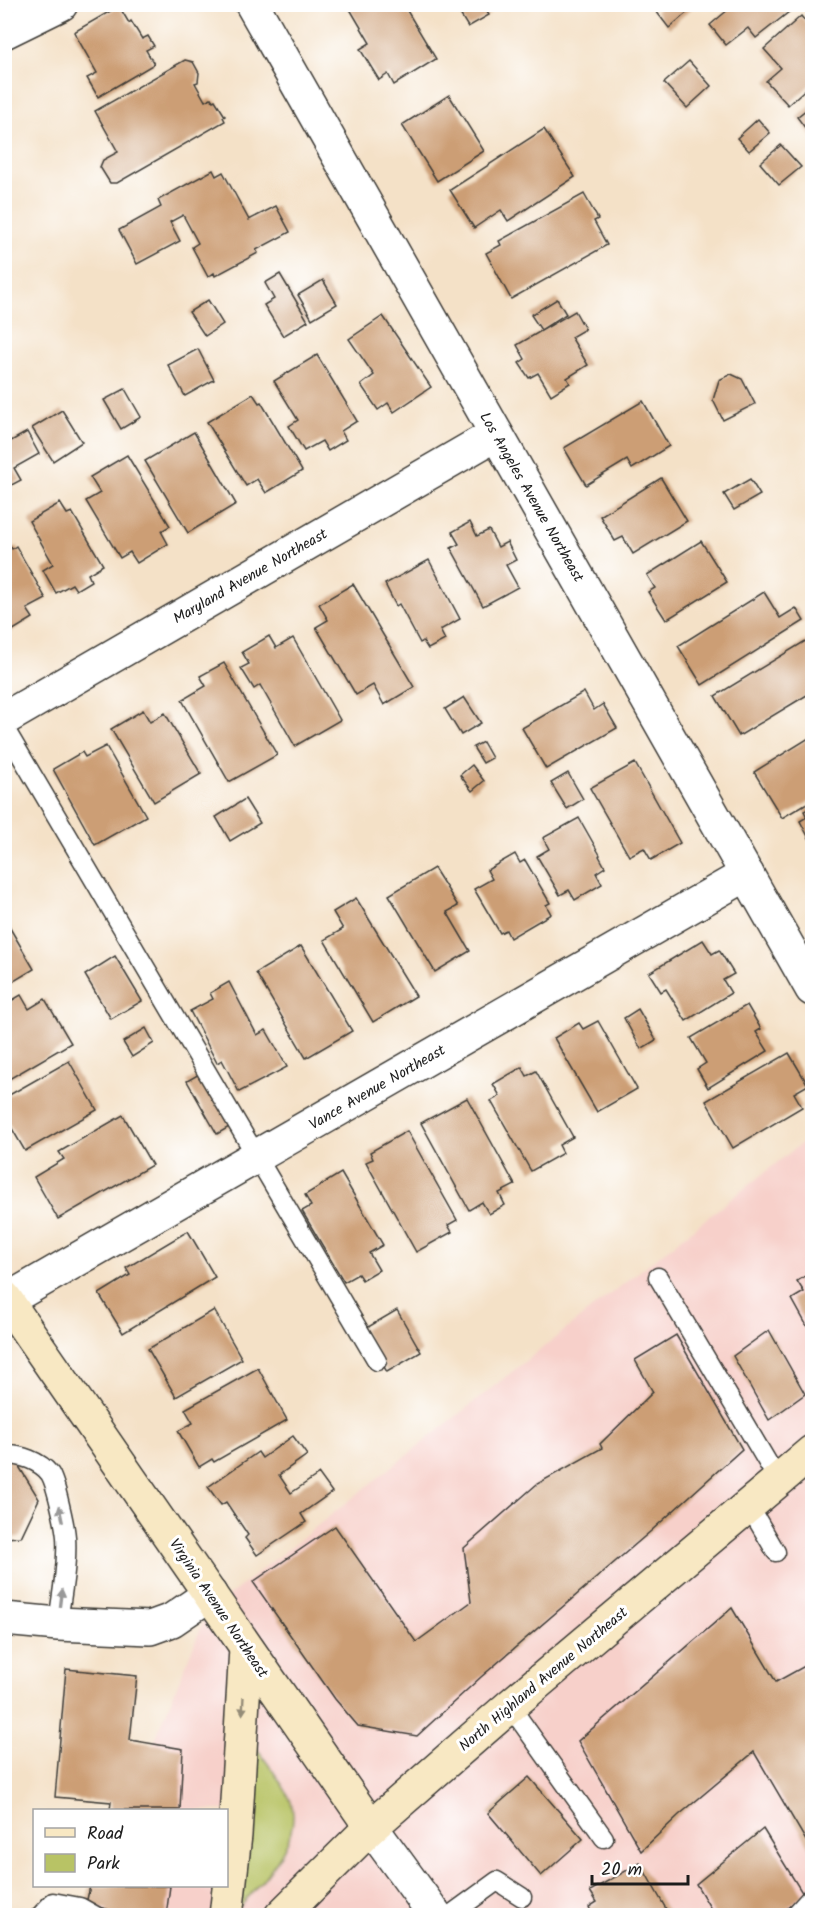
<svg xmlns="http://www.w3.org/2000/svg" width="817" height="1920" font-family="Kalam,sans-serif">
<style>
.built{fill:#f7d0ca}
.green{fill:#b8c365;stroke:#6a7040;stroke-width:1.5}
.building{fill:#cc9e74}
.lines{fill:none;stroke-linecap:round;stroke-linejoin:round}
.lane-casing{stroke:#3c3a36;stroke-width:21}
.street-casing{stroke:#3c3a36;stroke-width:36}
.secondary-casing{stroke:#3c3a36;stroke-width:36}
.lane{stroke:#fff;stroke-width:18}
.street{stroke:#fff;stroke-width:33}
.secondary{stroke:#f8e8c3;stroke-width:33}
.oneway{fill:#999}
.oneway2{fill:#958c78}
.labels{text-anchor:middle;stroke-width:6;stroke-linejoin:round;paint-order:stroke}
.street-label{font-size:15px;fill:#1c1c1c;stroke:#fff}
</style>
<rect width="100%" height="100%" fill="#fff"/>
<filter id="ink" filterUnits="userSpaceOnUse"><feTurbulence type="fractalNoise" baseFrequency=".0167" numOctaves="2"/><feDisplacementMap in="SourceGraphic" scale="12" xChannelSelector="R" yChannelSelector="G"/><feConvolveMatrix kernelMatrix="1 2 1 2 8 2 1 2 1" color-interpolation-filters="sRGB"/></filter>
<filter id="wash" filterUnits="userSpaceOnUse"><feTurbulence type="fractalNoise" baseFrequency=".008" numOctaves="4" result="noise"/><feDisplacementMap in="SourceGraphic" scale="24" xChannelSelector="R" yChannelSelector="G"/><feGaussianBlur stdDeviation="1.35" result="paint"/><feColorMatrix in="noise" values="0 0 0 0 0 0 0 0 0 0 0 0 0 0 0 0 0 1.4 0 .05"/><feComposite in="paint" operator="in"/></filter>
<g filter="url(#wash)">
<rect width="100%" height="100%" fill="#f4e1c7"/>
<polygon class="built" points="812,1135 812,1915 83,1916 96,1886 226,1886 226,1810 126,1810 207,1613"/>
<path class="green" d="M 250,1739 C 260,1753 287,1788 291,1802 C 303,1842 261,1880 237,1911 Z"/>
<g id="blocks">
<g class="building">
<polygon points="347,4 403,4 436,59 394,85 388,74 379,80 360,49 370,43"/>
<polygon points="454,4 483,4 489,15 468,27"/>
<polygon points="663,4 697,4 669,28 656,11"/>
<polygon points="725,4 799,4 756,38 748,28 726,45 710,25 729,9"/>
<polygon points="119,6 129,23 131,21 142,39 148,36 154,46 146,50 154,64 98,97 87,78 97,73 74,32"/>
<polygon points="801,16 812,30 812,83 788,105 766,81 781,68 764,49"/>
<polygon points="185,60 193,62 199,73 198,82 195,83 205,101 211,98 213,101 215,100 225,116 223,117 225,121 117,183 110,183 100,167 103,160 118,152 95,111"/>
<polygon points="689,61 711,86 687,108 664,83"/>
<polygon points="449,95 484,151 437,181 402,125"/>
<polygon points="812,105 812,137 797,117"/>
<polygon points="758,119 770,133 749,151 737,138"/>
<polygon points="544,129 575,177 508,221 501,210 474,228 450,190"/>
<polygon points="781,145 801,167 779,185 760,163"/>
<polygon points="213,170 216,176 223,172 249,220 276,206 290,232 256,250 258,253 215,276 214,273 208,277 192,247 198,243 183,215 170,222 180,241 137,264 119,230 161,207 158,200"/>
<polygon points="584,194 598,219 594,221 607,245 511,299 486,253 501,245 499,241"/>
<polygon points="280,274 308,321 283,336 264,305 274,299 265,283"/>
<polygon points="4,278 10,287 4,291"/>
<polygon points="323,280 337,304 312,319 298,295"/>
<polygon points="557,299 566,314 541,330 531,315"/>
<polygon points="208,300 223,324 205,336 189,312"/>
<polygon points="575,311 585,329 571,337 588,365 567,378 570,383 551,395 538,373 529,378 519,363 525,359 517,345"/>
<polygon points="383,316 431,387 394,412 388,403 378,410 361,385 374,375 349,339"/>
<polygon points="198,349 214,380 185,396 168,365"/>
<polygon points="317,355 357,421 341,431 346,440 328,451 322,441 304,451 289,426 298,420 274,381"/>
<polygon points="731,374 742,379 755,404 723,420 713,400 719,380"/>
<polygon points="125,389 141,417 121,429 104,400"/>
<polygon points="253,394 259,403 261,402 302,471 266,493 257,479 246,486 207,422"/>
<polygon points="643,401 669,446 632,469 627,460 586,485 564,448"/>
<polygon points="62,410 82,442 53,461 32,428"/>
<polygon points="27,432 39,454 14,468 21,480 4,489 4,445"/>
<polygon points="194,432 236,504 188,533 145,461"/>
<polygon points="127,455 170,526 161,531 168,544 137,563 130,552 120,558 86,501 100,493 90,477"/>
<polygon points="661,478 687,521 633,554 623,537 615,541 600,516"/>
<polygon points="750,479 760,495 734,510 724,494"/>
<polygon points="60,503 67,514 72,512 103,565 88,574 91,581 76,590 72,584 56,593 43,570 53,564 29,521"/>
<polygon points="470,522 477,536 489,530 498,547 507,542 516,560 506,565 518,587 483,606 451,548 459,544 452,532"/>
<polygon points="4,536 12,549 16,546 46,599 27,609 33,618 10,632 4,622"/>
<polygon points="701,541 727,582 666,620 648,592 655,588 647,575"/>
<polygon points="429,560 460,619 440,630 445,640 428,649 423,641 420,643 399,604 396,606 385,584"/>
<polygon points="353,584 414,687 384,705 373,685 356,695 316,627 328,620 319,604"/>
<polygon points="764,592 780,618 796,608 804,621 702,685 678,646"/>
<polygon points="269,636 276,648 293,638 340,720 295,746 260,685 254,689 241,668 249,664 242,652"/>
<polygon points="807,640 812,650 812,692 739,736 715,696"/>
<polygon points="224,663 277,755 229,782 182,700 206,686 200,676"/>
<polygon points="584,692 594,710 603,704 617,728 546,769 522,728"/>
<polygon points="464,697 481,723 461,735 445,709"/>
<polygon points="143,710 150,722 165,713 201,774 154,802 111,729"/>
<polygon points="812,736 812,800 782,818 754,772"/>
<polygon points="483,742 492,758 483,763 473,747"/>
<polygon points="106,746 146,816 95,845 53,769 82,752 85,757"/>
<polygon points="635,763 680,843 651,860 644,848 629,856 590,788"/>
<polygon points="472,765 484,781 472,791 460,775"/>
<polygon points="568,773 583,799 567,809 551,783"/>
<polygon points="245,799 260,823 230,841 216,817"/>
<polygon points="812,807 812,844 800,821 807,817 804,811"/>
<polygon points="579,818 600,855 599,856 605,867 596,873 602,884 575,900 569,890 560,895 537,856 549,849 543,838"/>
<polygon points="515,854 520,863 525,860 550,903 546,905 551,914 510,938 506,930 500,933 474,889 492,879 487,870"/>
<polygon points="434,868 458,906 447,912 470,951 435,972 389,895"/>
<polygon points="356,898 416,996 373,1022 324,940 343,929 333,912"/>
<polygon points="4,918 34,969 4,987"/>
<polygon points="703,940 712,954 719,950 734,974 723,980 731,993 686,1021 666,989 661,992 649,973"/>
<polygon points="301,946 352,1031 306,1058 256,973"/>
<polygon points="115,956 142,1001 111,1019 85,975"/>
<polygon points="229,982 257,1035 266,1030 287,1067 239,1092 222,1060 217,1063 190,1011 213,999 210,993"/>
<polygon points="21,995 29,1009 45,999 71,1043 4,1082 4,1005"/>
<polygon points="747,1005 761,1029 756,1032 768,1051 708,1088 697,1069 706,1063 691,1038"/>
<polygon points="638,1009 656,1040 641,1049 624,1018"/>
<polygon points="598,1021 637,1089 597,1112 554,1038 579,1023 583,1029"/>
<polygon points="146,1028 154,1043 132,1057 123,1042"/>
<polygon points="789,1053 808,1085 794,1093 802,1107 733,1148 706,1101"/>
<polygon points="69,1061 97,1110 25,1151 4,1115 4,1098"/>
<polygon points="522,1067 527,1076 536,1071 573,1137 559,1145 563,1153 531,1171 491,1101 500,1096 493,1084"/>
<polygon points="201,1073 231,1126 217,1134 187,1081"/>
<polygon points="467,1098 515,1185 499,1193 505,1205 489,1214 482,1202 469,1210 421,1123"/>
<polygon points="123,1115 152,1165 58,1219 34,1177 64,1159 59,1152"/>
<polygon points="407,1131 457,1220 448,1225 452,1232 416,1252 366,1162 373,1159 370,1152"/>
<polygon points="341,1173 383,1245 369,1253 379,1270 362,1280 358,1274 344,1282 302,1211 311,1206 305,1195"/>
<polygon points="188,1231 215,1277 123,1333 99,1294 130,1275 126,1268"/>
<polygon points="812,1272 812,1335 792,1299 804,1292 797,1281"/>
<polygon points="214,1310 242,1359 176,1397 148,1349"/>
<polygon points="397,1310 421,1352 387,1372 363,1330"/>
<polygon points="769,1330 805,1394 769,1420 733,1356"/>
<polygon points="676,1335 742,1449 651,1531 481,1677 417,1736 358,1726 335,1699 253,1582 335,1526 416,1642 471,1602 464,1548 537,1484 602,1448 600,1444 653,1392 635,1360"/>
<polygon points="258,1368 287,1420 214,1462 212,1459 199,1467 178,1431 193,1423 185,1409"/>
<polygon points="293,1436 307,1455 279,1475 291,1493 319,1474 332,1492 301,1514 306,1522 257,1555 245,1538 248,1535 226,1502 221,1505 208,1487 258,1452 262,1458"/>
<polygon points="15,1460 39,1499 21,1537 4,1538 4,1461"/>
<polygon points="732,1608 776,1682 812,1662 812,1687 808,1690 812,1698 812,1851 754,1752 679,1815 641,1851 578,1741"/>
<polygon points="66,1669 137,1676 130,1740 183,1749 180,1810 110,1810 111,1802 55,1797"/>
<polygon points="529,1777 583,1839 541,1876 488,1813"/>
<polygon points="763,1829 803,1894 779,1916 715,1916 696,1884"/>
<polygon points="640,1863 670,1916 593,1916 589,1907 597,1902 590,1891"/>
<polygon points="90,1886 170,1886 166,1916 106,1915 107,1909 86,1904"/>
</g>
</g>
</g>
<g filter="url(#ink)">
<use href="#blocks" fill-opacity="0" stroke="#3c3a36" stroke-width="1.5"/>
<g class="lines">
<g class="lane-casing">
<g id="lane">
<polyline points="4,727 377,1361"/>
<polyline points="658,1277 778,1480"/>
<path d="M 4,1455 C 20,1454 40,1461 50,1474 C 56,1484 65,1525 66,1537 C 68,1566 61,1596 58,1624"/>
<polyline points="749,1506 776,1552"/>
<polyline points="510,1706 604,1838"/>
<polyline points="40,1916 53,1902 80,1907 96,1916"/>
<polyline points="449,1916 497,1881 522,1897"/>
<polyline points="794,1916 812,1896"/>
</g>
</g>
<g class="street-casing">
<g id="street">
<polyline points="252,4 812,989"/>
<polyline points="4,32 61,4"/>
<polyline points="4,719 496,434"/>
<polyline points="7,1300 747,874"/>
<polyline points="4,1619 58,1624 150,1628 172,1620 210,1594"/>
<polyline points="371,1827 436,1916"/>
</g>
</g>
<g class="secondary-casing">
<g id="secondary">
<polyline points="4,1297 371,1827"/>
<polyline points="226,1916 235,1835 246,1648"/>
<polyline points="281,1916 371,1827 510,1706 812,1452"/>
</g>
</g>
<use href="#lane" class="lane"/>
<use href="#street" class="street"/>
<use href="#secondary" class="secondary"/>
</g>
<defs><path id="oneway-solid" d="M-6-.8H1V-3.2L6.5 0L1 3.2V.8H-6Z" transform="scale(1.5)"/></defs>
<g class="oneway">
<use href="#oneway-solid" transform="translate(61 1514) rotate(-102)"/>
<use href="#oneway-solid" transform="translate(61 1598) rotate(-83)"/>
</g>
<use class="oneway2" href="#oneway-solid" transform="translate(243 1706) rotate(93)"/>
</g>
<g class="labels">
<g class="street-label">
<text transform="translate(532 497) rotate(60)" y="5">Los Angeles Avenue Northeast</text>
<text transform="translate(250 576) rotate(-30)" y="5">Maryland Avenue Northeast</text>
<text transform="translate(377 1087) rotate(-30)" y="5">Vance Avenue Northeast</text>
<text transform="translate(219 1608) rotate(56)" y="5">Virginia Avenue Northeast</text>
<text transform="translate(543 1679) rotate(-40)" y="5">North Highland Avenue Northeast</text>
</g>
</g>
<rect width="817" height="1920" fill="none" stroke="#fff" stroke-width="24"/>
<rect x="33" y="1809" width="195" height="78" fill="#ffffff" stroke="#a4a4a4" stroke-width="1.5"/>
<rect x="45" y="1828" width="30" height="9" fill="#f8e8c3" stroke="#a4a4a4" stroke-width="1.5"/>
<text x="87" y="1839" font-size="18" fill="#1c1c1c">Road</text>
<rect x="45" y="1854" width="30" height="18" fill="#b8c365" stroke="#a4a4a4" stroke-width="1.5"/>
<text x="87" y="1869" font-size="18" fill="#1c1c1c">Park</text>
<path d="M592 1875v9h96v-9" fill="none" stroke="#1c1c1c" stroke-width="3"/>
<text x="601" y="1875" font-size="18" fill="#1c1c1c" stroke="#ffffff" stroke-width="4.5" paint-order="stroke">20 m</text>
</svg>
